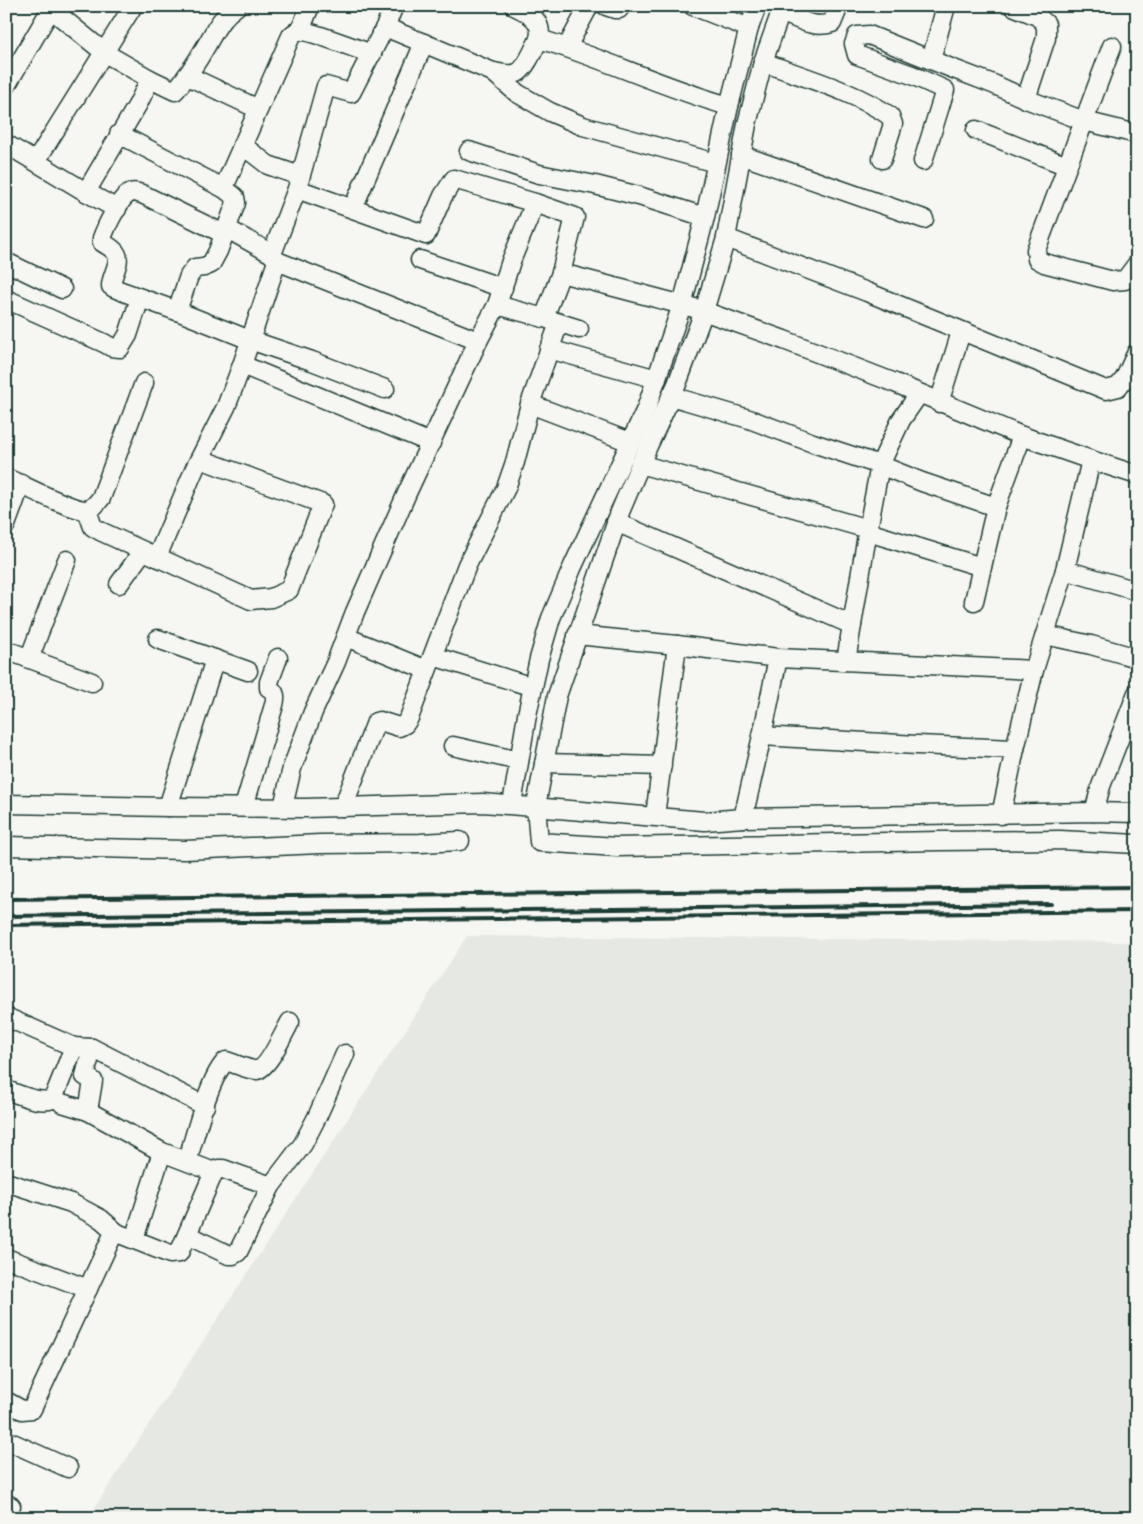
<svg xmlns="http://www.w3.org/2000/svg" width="1143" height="1524" font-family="'Balsamiq Sans',sans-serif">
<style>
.built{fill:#e6e8e4}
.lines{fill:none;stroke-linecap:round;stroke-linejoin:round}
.minor-casing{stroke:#1f3d34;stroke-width:21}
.minor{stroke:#f6f6f2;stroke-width:18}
.rail{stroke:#1f3d34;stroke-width:4}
</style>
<rect width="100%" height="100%" fill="#f6f6f2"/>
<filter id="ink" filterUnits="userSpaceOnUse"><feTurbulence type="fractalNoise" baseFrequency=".02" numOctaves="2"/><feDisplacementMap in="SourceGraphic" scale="10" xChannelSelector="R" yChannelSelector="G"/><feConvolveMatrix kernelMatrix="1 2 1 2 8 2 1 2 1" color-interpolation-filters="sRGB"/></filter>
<g filter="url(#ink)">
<polygon class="built" points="467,936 1137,942 1137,1518 88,1518"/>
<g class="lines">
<g class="minor-casing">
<g id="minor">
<path d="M 514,6 C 523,10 536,16 539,27 C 540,30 540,35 539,39 C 604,58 664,88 729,106 L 749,28"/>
<polyline points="606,6 615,9 619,9 621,6"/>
<polyline points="693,6 749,28 757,6"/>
<polyline points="783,6 763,62 747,124 726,238 704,311 677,384 648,446 620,512 557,696 536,806 539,842 617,847 939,841 1060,840 1137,844"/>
<polyline points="1013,6 1037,16 1046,24 1046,38 1026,99"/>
<path d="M 781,12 C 799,19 814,29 832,23 L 839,6"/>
<path d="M 385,27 L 493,72 C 500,73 510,76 517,73 C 525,70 535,47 539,39"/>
<polyline points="300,31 310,6"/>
<polyline points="1112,46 1036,250 1037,259 1044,263 1113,281 1125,280 1137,264"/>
<polyline points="567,47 589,6"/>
<polyline points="931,60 946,6"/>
<path d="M 763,62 C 805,78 854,91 890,116 L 893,124 L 882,159"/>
<polyline points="493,72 517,93 550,112 583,126 716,163"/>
<polyline points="188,76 258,109"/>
<polyline points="6,86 51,9 105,53 150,79"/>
<polyline points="976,130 1067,166"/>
<polyline points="119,134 225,189"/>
<path d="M 6,144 L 86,192 L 138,104 L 150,79 L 175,91 C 187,77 197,62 206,46 C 216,29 220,18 237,6"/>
<polyline points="242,145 268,165 300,176"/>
<polyline points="469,151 539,174 595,185 639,196 705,217 729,106"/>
<polyline points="741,155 924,219"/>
<polyline points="36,161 133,6"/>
<polyline points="923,161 945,90 912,75 857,55 854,44 857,36 869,35 951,68 993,84 1026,99 1084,121 1137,134"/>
<polyline points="297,189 426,235 443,196 454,179 535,203 575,217 561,273 698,309 784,340 895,383 1022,436 1091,460"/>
<polyline points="86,192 117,209"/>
<polyline points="353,208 424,43"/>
<polyline points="226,228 272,254 277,261 478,341"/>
<path d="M 224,234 L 142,194 C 138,193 134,191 130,193 C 120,197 106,227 102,238 L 102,242 C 106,245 113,248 116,253 C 122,262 111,275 111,286 L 114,288 L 124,292 L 177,311 L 250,340 L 312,361 L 385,389"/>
<polyline points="726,238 867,292 1106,390 1118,387 1125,378 1137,352"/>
<polyline points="272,254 297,189 326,86 351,93 385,27 394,6"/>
<polyline points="420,260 503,288"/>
<polyline points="6,262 62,289"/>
<polyline points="561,273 544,318 579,329"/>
<polyline points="6,299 104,343 111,347 120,348 128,335 140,298"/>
<polyline points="497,305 544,318"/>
<path d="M 177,311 L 189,276 L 195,268 L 204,267 L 211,264 L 218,251 L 236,203 L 235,197 L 225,189 L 225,185 L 291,36 C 293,34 295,32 298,31 C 307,29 359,50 372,54"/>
<polyline points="549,349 657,379"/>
<polyline points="242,365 431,443"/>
<polyline points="671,396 749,419 813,443 880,465 922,482 996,507"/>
<polyline points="939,403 961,332"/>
<polyline points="530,404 630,442"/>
<polyline points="640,464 868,529 880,465 901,420 919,394"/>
<path d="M 6,478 C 24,485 70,510 86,510 C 93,509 97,503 101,498 L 144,383"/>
<polyline points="87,510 93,527 100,531 251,600 271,598 289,590 323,504 200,459"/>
<polyline points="616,522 852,625"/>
<polyline points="6,525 21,484"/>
<polyline points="868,532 982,567"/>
<polyline points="157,557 195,468 226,407 242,365 277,261"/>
<polyline points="1065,570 1137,591"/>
<polyline points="119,584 143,551"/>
<polyline points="974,601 996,507 1022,436"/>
<polyline points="577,635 677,645 778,658 1034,670 1065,570 1091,460 1137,475"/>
<polyline points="1045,635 1091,645 1137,658"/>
<polyline points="346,637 427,670"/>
<polyline points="158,639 248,671"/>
<polyline points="6,650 92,682"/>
<polyline points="433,656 533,687"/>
<polyline points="29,659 67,560"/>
<polyline points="846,661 868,529"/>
<polyline points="762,736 917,745 1015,749 1034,670"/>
<polyline points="453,746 519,761"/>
<polyline points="544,763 662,766"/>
<polyline points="6,804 168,807 305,808 483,803 705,821 743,818 1094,812 1137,813"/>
<polyline points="512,804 527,715 539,659 551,618 573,566 646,409 682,305 705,217"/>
<polyline points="168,807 215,659"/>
<path d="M 244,807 L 274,705 C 276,697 276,692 269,688 L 269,682 L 278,658"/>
<polyline points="283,807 292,768 313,712 336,662 355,612 407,493 478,341 497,305 511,261 535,203"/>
<polyline points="343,807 376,722 380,721 399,727 405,724 409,718 467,565 506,488 515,462 530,404 559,323"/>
<polyline points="1094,812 1101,786 1137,693"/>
<polyline points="1001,815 1015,749"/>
<polyline points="655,816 677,645"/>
<polyline points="743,818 762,736 778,658"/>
<polyline points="6,846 185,850 320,844 420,843 460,841"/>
<polyline points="6,1017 74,1047 92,1048 205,1106"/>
<path d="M 6,1090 C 21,1095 39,1104 53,1099 L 74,1047"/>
<polyline points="62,1103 88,1111 93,1081 85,1076 92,1048"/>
<polyline points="88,1111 162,1152 214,1172"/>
<path d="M 187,1161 C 195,1137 209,1077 226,1061 C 234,1063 250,1071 257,1070 C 268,1068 284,1033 290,1022"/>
<polyline points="6,1182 71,1203 101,1219 117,1233"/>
<polyline points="187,1235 229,1255 233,1255 238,1252 271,1186 303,1144 317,1117 345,1054"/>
<polyline points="134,1239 162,1152"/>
<polyline points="6,1258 88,1289"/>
<polyline points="6,1401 22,1410 32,1409 111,1239 117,1233 170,1254 179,1253 214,1172 218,1169 223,1169 271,1186"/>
<polyline points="6,1440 68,1468"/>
<polyline points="6,1504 11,1506"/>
</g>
</g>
<use href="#minor" class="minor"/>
<g class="rail">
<polyline points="6,899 1137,887"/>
<polyline points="6,916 1051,904"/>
<polyline points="6,925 1137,911"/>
</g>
</g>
</g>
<rect width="1143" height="1524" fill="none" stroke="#f6f6f2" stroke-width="25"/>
<rect x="12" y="12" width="1118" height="1499" fill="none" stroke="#1f3d34" stroke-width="2" filter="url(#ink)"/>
</svg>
